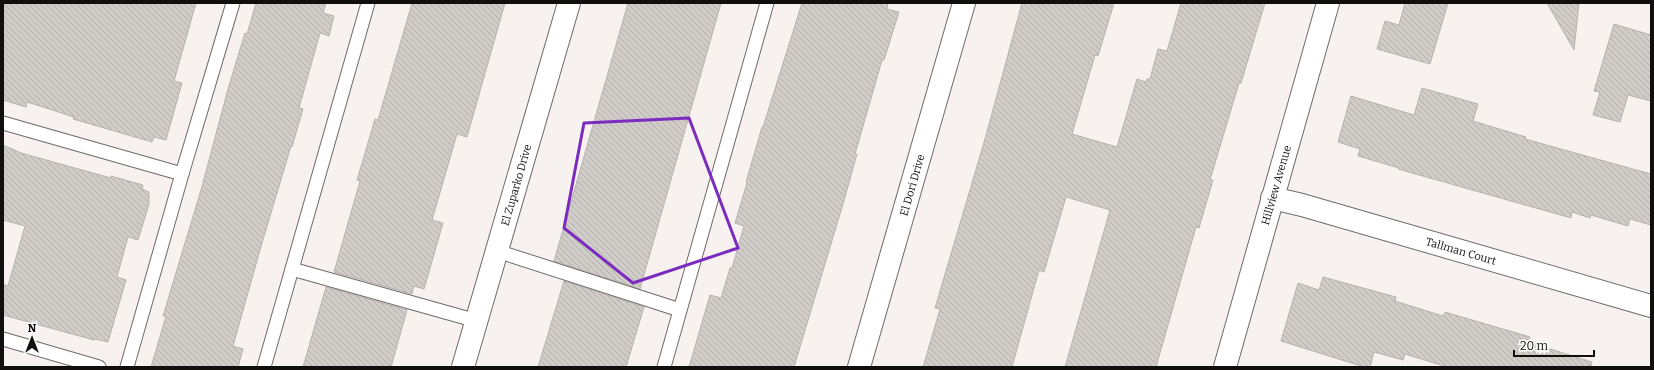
<svg xmlns="http://www.w3.org/2000/svg" width="1654" height="370" font-family="Bitter,serif">
<style>
.building{fill:url(#building-back-hatch);stroke:#b7b3af}
.lines{fill:none;stroke-linecap:round;stroke-linejoin:round}
.lane-casing{stroke:#706b68;stroke-width:15}
.street-casing{stroke:#706b68;stroke-width:24}
.lane{stroke:#fff;stroke-width:13}
.street{stroke:#fff;stroke-width:22}
.marked{fill:none;stroke:#7b2cbf;stroke-width:3;stroke-linejoin:round}
.labels{text-anchor:middle;stroke-width:4;stroke-linejoin:round;paint-order:stroke}
.street-label{font-size:11px;fill:#110f0e;stroke:#fff}
</style>
<defs>
<pattern id="building-back-hatch" width="6" height="6" patternUnits="userSpaceOnUse"><rect width="6" height="6" fill="#d0ccc8"/><path d="M-1 5l2 2M0 0l6 6M5-1l2 2" fill="none" stroke="#b2aeab"/></pattern>
</defs>
<rect width="100%" height="100%" fill="#f7f2ef"/>
<g class="building">
<polygon points="3,3 196,3 174,81 182,83 166,140 154,137 152,142 73,119 74,117 27,102 26,107 3,100"/>
<polygon points="256,3 326,3 323,13 334,16 329,36 320,33 299,108 303,109 292,147 291,146 262,243 233,346 243,349 238,367 151,367 166,316 163,316 201,190 228,89 245,33 247,34"/>
<polygon points="412,3 505,3 467,137 457,134 432,220 443,223 424,289 414,286 412,294 334,272 360,181 357,180 375,119 378,120"/>
<polygon points="628,3 721,3 640,289 554,261"/>
<polygon points="802,3 888,3 887,9 899,12 884,60 882,60 855,154 857,154 843,204 794,367 689,367 710,295 721,298 730,268 732,268 744,226 735,223 747,183 746,182 762,127 763,127"/>
<polygon points="1022,3 1114,3 1098,56 1095,55 1072,134 1117,147 1137,79 1146,82 1147,79 1150,79 1158,49 1167,51 1181,3 1265,3 1241,83 1239,83 1210,180 1213,180 1199,228 1196,227 1156,367 1065,367 1110,210 1066,197 1044,272 1039,270 1012,367 923,367 940,309 935,308 985,139"/>
<polygon points="1405,3 1448,3 1430,64 1377,49 1385,21 1399,25"/>
<polygon points="1547,3 1579,3 1574,50"/>
<polygon points="1614,24 1651,35 1651,101 1628,95 1620,122 1593,115 1600,92 1594,91"/>
<polygon points="1422,88 1478,104 1473,121 1526,137 1525,139 1651,174 1651,225 1630,219 1628,226 1591,215 1590,218 1572,212 1571,218 1398,169 1399,168 1358,156 1360,149 1338,142 1351,96 1414,115"/>
<polygon points="3,145 21,153 111,178 111,176 143,185 142,189 149,192 149,204 138,240 128,237 117,277 126,280 108,342 95,339 94,340 3,315 3,284 8,286 25,226 3,220"/>
<polygon points="1323,277 1396,297 1395,301 1443,316 1445,312 1530,337 1528,342 1592,362 1591,367 1447,367 1405,354 1403,360 1374,352 1370,367 1364,367 1281,341 1298,283 1319,290"/>
<polygon points="564,281 644,307 626,367 538,367"/>
<polygon points="326,287 407,310 391,367 303,367"/>
</g>
<g class="lines">
<g class="lane-casing">
<g id="lane">
<polyline points="3,123 182,174"/>
<polyline points="497,251 680,310"/>
<polyline points="292,269 477,321"/>
<polyline points="3,339 99,367"/>
<polyline points="127,367 182,174 233,3"/>
<polyline points="264,367 368,3"/>
<polyline points="664,367 767,3"/>
</g>
</g>
<g class="street-casing">
<g id="street">
<polyline points="1272,198 1302,205 1651,306"/>
<polyline points="463,367 569,3"/>
<polyline points="859,367 964,3"/>
<polyline points="1225,367 1328,3"/>
</g>
</g>
<use href="#lane" class="lane"/>
<use href="#street" class="street"/>
</g>
<path class="marked" d="M 689,118 L 738,248 L 633,283 L 564,228 L 584,123 Z"/>
<g class="labels">
<g class="street-label">
<text transform="translate(516 185) rotate(-74)" y="4">El Zuparko Drive</text>
<text transform="translate(912 185) rotate(-74)" y="4">El Dori Drive</text>
<text transform="translate(1276 185) rotate(-74)" y="4">Hillview Avenue</text>
<text transform="translate(1461 251) rotate(16)" y="4">Tallman Court</text>
</g>
</g>
<rect width="1654" height="370" fill="none" stroke="#110f0e" stroke-width="8"/>
<g transform="translate(32 338)" stroke="#ffffff" stroke-width="3" paint-order="stroke">
<path d="M0-3L7 15L0 10L-7 15Z" fill="#110f0e"/>
<text y="-6" font-size="11" font-weight="bold" text-anchor="middle" fill="#110f0e">N</text>
</g>
<path d="M1514 350v6h80v-6" fill="none" stroke="#110f0e" stroke-width="2"/>
<text x="1520" y="350" font-size="12" fill="#110f0e" stroke="#ffffff" stroke-width="3" paint-order="stroke">20 m</text>
</svg>
